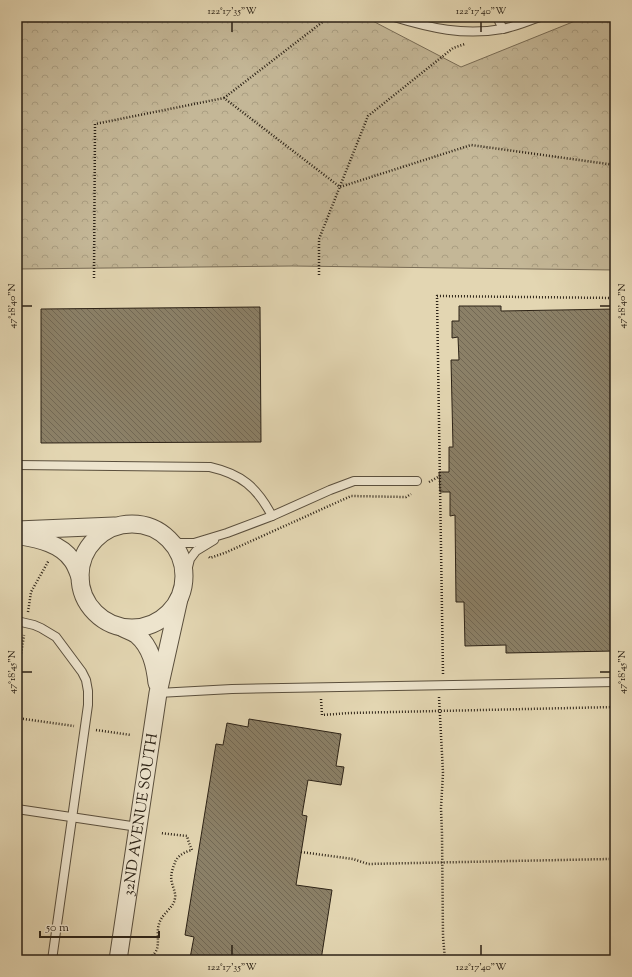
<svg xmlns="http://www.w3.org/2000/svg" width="632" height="977" font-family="'Sorts Mill Goudy',serif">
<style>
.forest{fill:url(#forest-crowns);stroke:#786c56}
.building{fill:url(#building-back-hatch);stroke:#2c2216}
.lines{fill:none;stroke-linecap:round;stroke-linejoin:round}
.lane-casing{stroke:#5a4f3d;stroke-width:10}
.street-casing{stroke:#5a4f3d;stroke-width:19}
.path{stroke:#2c2216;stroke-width:2.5;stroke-dasharray:1 2;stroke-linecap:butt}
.lane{stroke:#ede4cd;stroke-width:8}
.street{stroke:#ede4cd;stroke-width:17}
.ticks{fill:none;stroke:#2c2216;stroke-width:1.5}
.labels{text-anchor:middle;stroke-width:4;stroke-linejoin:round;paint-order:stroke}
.street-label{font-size:15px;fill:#2c2216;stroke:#ede4cd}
.neatline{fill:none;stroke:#2c2216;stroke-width:1.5}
.ticks-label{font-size:10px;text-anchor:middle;fill:#2c2216}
</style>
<defs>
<pattern id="forest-crowns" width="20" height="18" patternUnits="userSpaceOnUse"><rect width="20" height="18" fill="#c4b797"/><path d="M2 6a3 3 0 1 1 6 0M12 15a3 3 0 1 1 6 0" fill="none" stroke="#a99d81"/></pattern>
<pattern id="building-back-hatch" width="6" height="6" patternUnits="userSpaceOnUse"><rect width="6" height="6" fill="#8b8067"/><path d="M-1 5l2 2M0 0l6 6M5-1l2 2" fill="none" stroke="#726854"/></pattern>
</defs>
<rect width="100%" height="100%" fill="#e3d6b2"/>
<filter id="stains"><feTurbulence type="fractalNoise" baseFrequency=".005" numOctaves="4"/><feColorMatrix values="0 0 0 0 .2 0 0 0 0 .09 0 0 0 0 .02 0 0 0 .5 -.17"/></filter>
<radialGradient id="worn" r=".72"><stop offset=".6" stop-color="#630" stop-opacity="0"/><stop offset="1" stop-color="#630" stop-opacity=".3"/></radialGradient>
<polygon class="forest" points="17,17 365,17 461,67 585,17 615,17 615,270 292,266 17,269"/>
<g class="building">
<polygon points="459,306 501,306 501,311 615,309 615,651 506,653 506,645 465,646 464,602 456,602 455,515 450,516 450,492 440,492 439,472 449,472 449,447 453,447 451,360 459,360 458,337 452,338 452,321 459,321"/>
<polygon points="260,307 261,442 41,443 41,309"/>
<polygon points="249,719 341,734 336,766 344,767 341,785 308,780 302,815 307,816 296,885 332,890 321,960 203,960 190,958 194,937 185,935 216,744 223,745 227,723 248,727"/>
</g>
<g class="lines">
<g class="lane-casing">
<g id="lane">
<path d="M 394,17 C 430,28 464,36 502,29 C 515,27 528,21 540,17"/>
<polyline points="497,17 503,29"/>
<path d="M 17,465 L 210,467 C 241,474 257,487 272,516"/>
<polyline points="166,537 174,541 180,543 194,543 227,533 272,516 330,490 354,481 417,481"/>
<polyline points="184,583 190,559 196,551 214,540"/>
<polyline points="17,621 34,625 41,628 56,637 82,672 86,680 88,691 88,705 52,960"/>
<polyline points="158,693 232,689 615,682"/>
<polyline points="17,809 138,827"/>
</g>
</g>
<g class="street-casing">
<g id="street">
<circle cx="132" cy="576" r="52"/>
<polyline points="17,530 114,526"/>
<path d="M 21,536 C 39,539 61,544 72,560 C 76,565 78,572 80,577"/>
<path d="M 123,628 C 127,630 133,632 137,635 C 151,647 155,665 157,683"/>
<path id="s1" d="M 118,960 L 158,693 L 179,599"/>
</g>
</g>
<g class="path">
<polyline points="224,98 329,17"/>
<polyline points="319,275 319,239 368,116 453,48 465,44"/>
<polyline points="94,278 95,124 224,98 340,187 471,145 615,165"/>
<polyline points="429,482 440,476"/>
<polyline points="209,557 210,558 227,552 351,496 406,497 411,494"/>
<polyline points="28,612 31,592 49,560"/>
<polyline points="443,674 437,296 615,298"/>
<polyline points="17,680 24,635"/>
<polyline points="439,697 443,773 441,808 442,834 443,936 445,960"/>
<polyline points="321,699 322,715 350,713 615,707"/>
<polyline points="17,718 74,726"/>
<polyline points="96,730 131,735"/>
<polyline points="301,852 353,859 368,864 609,859"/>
<path d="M 141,960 C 147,959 153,957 156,951 C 160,944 156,932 159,924 C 162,913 174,908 175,898 C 176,893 173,888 172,883 C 170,876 172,871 174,865 C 175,863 175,861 177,859 C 179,855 187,851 192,850 L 189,843 L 187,836 L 160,833"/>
</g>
<use href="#lane" class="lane"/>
<use href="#street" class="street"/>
</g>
<path class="ticks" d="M 232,22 L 232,32M 481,22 L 481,32M 22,306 L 32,306M 600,306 L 610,306M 22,672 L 32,672M 600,672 L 610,672M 232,945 L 232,955M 481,945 L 481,955"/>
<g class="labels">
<g class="street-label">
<text dy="5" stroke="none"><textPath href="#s1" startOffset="147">32ND AVENUE SOUTH</textPath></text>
</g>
</g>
<rect width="632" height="977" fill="none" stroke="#e3d6b2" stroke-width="44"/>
<path d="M40 931v6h119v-6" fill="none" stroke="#2c2216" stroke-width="2"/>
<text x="46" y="931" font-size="12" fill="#2c2216" stroke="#ede4cd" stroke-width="3" paint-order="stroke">50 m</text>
<rect x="22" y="22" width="588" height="933" class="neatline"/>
<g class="ticks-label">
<text x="232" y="14">122°17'35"W</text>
<text x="481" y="14">122°17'40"W</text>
<text transform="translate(621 306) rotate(-90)" y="4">47°18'40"N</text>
<text transform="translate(11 306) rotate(-90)" y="4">47°18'40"N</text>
<text transform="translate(621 672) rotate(-90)" y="4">47°18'45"N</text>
<text transform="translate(11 672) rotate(-90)" y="4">47°18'45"N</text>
<text x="232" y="970">122°17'35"W</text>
<text x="481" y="970">122°17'40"W</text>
</g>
<rect width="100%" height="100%" filter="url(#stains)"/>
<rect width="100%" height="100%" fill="url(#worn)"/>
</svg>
